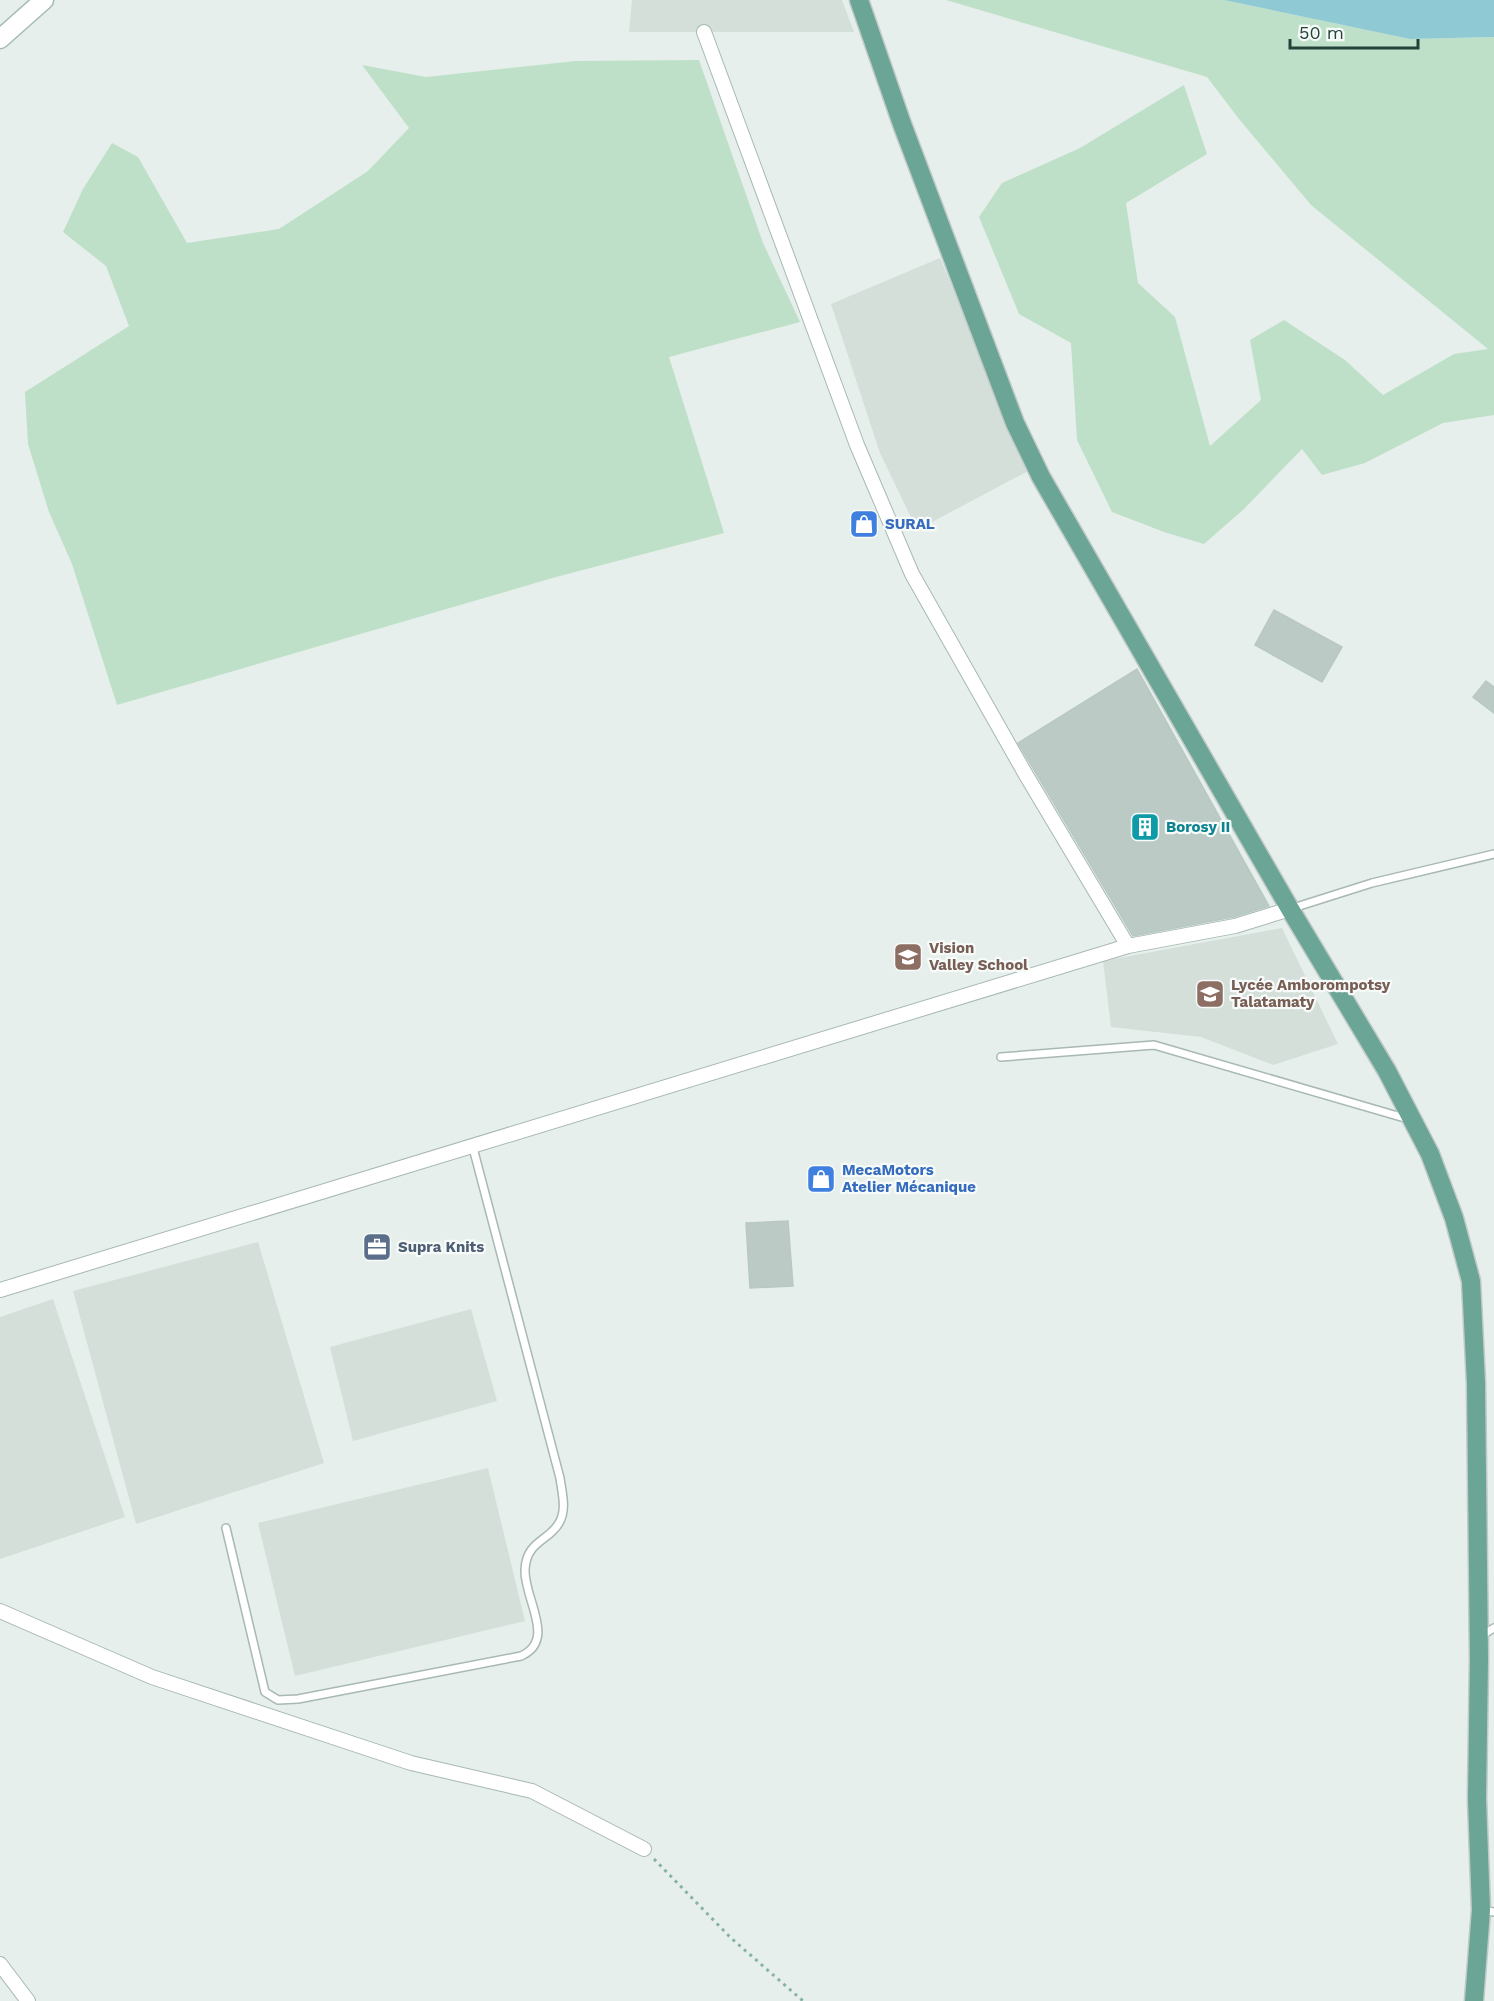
<svg xmlns="http://www.w3.org/2000/svg" width="1494" height="2001" font-family="'Work Sans',sans-serif">
<style>
.built{fill:#d4dfda}
.green{fill:#bfe0c8}
.water{fill:#8ec9d4}
.building{fill:#bbcac4;stroke:#b8c9c2;stroke-width:1.5}
.lines{fill:none;stroke-linecap:round;stroke-linejoin:round}
.lane-casing{stroke:#a8b8b2;stroke-width:10}
.street-casing{stroke:#a8b8b2;stroke-width:16}
.secondary-casing{stroke:#a4bbb3;stroke-width:21}
.primary-casing{stroke:#c2cac8;stroke-width:21}
.path{stroke:#86b3a5;stroke-width:3;stroke-dasharray:3 4.5;stroke-linecap:butt}
.lane{stroke:#fff;stroke-width:7}
.street{stroke:#fff;stroke-width:14}
.secondary{stroke:#fff;stroke-width:18}
.primary{stroke:#6aa596;stroke-width:18}
.labels{text-anchor:middle;stroke-width:4.5;stroke-linejoin:round;paint-order:stroke}
.shop-label{font-size:15px;font-weight:bold;fill:#366cbe;stroke:#f7fbf9;text-anchor:start}
.culture-label{font-size:15px;font-weight:bold;fill:#0d838f;stroke:#f7fbf9;text-anchor:start}
.education-label{font-size:15px;font-weight:bold;fill:#785e54;stroke:#f7fbf9;text-anchor:start}
.service-label{font-size:15px;font-weight:bold;fill:#4e5e75;stroke:#f7fbf9;text-anchor:start}
</style>
<rect width="100%" height="100%" fill="#e6efeb"/>
<g class="built">
<polygon points="632,0 842,0 854,32 629,32"/>
<polygon points="940,258 1030,470 917,530 880,453 831,304"/>
<polygon points="1282,928 1338,1044 1273,1065 1201,1037 1111,1027 1103,961"/>
<polygon points="258,1242 324,1463 136,1524 73,1291"/>
<polygon points="53,1299 125,1517 0,1559 0,1317"/>
<polygon points="471,1309 497,1401 353,1441 330,1347"/>
<polygon points="488,1468 525,1621 295,1676 258,1523"/>
</g>
<g class="green">
<polygon points="946,0 1224,0 1410,39 1494,37 1494,415 1443,423 1365,463 1322,475 1302,449 1244,509 1204,544 1164,532 1112,512 1077,440 1071,343 1019,314 979,217 1002,183 1080,148 1184,85 1207,154 1126,203 1138,283 1175,317 1210,446 1261,400 1250,340 1284,320 1345,360 1383,395 1454,354 1488,349 1311,205 1239,119 1207,77"/>
<polygon points="699,60 763,243 800,322 669,357 724,533 556,577 117,705 72,564 49,512 28,444 25,392 129,326 106,266 63,232 83,189 112,143 138,157 187,243 279,229 368,171 409,128 362,65 426,77 576,61"/>
</g>
<polygon class="water" points="1224,0 1494,0 1494,37 1410,39"/>
<g class="building">
<polygon points="1274,610 1342,647 1322,682 1255,645"/>
<polygon points="1137,669 1269,906 1233,917 1133,936 1018,743"/>
<polygon points="1486,681 1494,687 1494,713 1473,697"/>
<polygon points="788,1221 793,1286 750,1288 746,1223"/>
</g>
<g class="lines">
<g class="lane-casing">
<g id="lane">
<polyline points="1293,908 1372,883 1494,854"/>
<polyline points="1001,1057 1154,1045 1408,1119"/>
<path d="M 226,1528 L 265,1692 L 278,1700 L 298,1699 L 521,1656 C 557,1640 524,1599 525,1570 C 526,1541 549,1541 559,1523 C 567,1510 562,1493 560,1478 L 472,1144"/>
<polyline points="1481,1636 1494,1628"/>
<polyline points="1481,1910 1494,1912"/>
</g>
</g>
<g class="street-casing">
<g id="street">
<polyline points="704,32 857,445 912,574 1026,775 1128,946"/>
<polyline points="0,1290 1128,946 1235,926 1290,909"/>
<polyline points="0,1611 152,1677 411,1763 532,1791 644,1849"/>
<polyline points="0,1964 28,2001"/>
</g>
</g>
<g class="secondary-casing">
<polyline id="secondary" points="0,39 44,0"/>
</g>
<g class="primary-casing">
<polyline id="primary" points="859,0 902,124 1015,423 1041,477 1290,909 1387,1071 1430,1154 1454,1218 1471,1281 1476,1383 1479,1659 1477,1799 1481,1910 1474,2001"/>
</g>
<polyline class="path" points="654,1859 731,1938 803,2001"/>
<use href="#lane" class="lane"/>
<use href="#street" class="street"/>
<use href="#secondary" class="secondary"/>
<use href="#primary" class="primary"/>
</g>
<defs>
<g id="shop-square" transform="scale(1.5)"><rect x="-9" y="-9" width="18" height="18" rx="4" fill="#3f7fe0" stroke="#f7fbf9"/><path d="M-5-2.5h2.3a2.7 3.5 0 0 1 5.4 0H5L5.5 6h-11ZM-1.5-2.5h3a1.5 2.3 0 0 0-3 0Z" fill="#fff"/></g>
<g id="building-square" transform="scale(1.5)"><rect x="-9" y="-9" width="18" height="18" rx="4" fill="#0f9aa8" stroke="#f7fbf9"/><path d="M-4-6H4V6H1V3H-1V6H-4ZM-2.5-4.3h1.7v1.8h-1.7ZM.8-4.3h1.7v1.8H.8ZM-2.5-1h1.7V.8h-1.7ZM.8-1h1.7V.8H.8Z" fill="#fff"/></g>
<g id="school-square" transform="scale(1.5)"><rect x="-9" y="-9" width="18" height="18" rx="4" fill="#8d6e63" stroke="#f7fbf9"/><path d="M0-5L7-2L0 1L-7-2ZM-4 1L0 2.5L4 1V4Q0 6-4 4Z" fill="#fff"/></g>
<g id="office-square" transform="scale(1.5)"><rect x="-9" y="-9" width="18" height="18" rx="4" fill="#5c6f8a" stroke="#f7fbf9"/><path d="M-6-3h4V-5.5h4V-3h4V5H-6ZM-1-4.5V-3h2v-1.5ZM-6 0V1H6V0Z" fill="#fff"/></g>
</defs>
<g fill-rule="evenodd">
<use href="#shop-square" x="864" y="524"/>
<use href="#building-square" x="1145" y="827"/>
<use href="#school-square" x="908" y="957"/>
<use href="#school-square" x="1210" y="994"/>
<use href="#shop-square" x="821" y="1179"/>
<use href="#office-square" x="377" y="1247"/>
</g>
<g class="labels">
<g class="shop-label">
<text x="885" y="529">SURAL</text>
<text x="842" y="1175">MecaMotors<tspan x="842" dy="17">Atelier Mécanique</tspan></text>
</g>
<g class="culture-label">
<text x="1166" y="832">Borosy II</text>
</g>
<g class="education-label">
<text x="929" y="953">Vision<tspan x="929" dy="17">Valley School</tspan></text>
<text x="1231" y="990">Lycée Amborompotsy<tspan x="1231" dy="17">Talatamaty</tspan></text>
</g>
<g class="service-label">
<text x="398" y="1252">Supra Knits</text>
</g>
</g>
<path d="M1290 39v9h128v-9" fill="none" stroke="#24423a" stroke-width="3"/>
<text x="1299" y="39" font-size="18" fill="#24423a" stroke="#f7fbf9" stroke-width="4.5" paint-order="stroke">50 m</text>
</svg>
